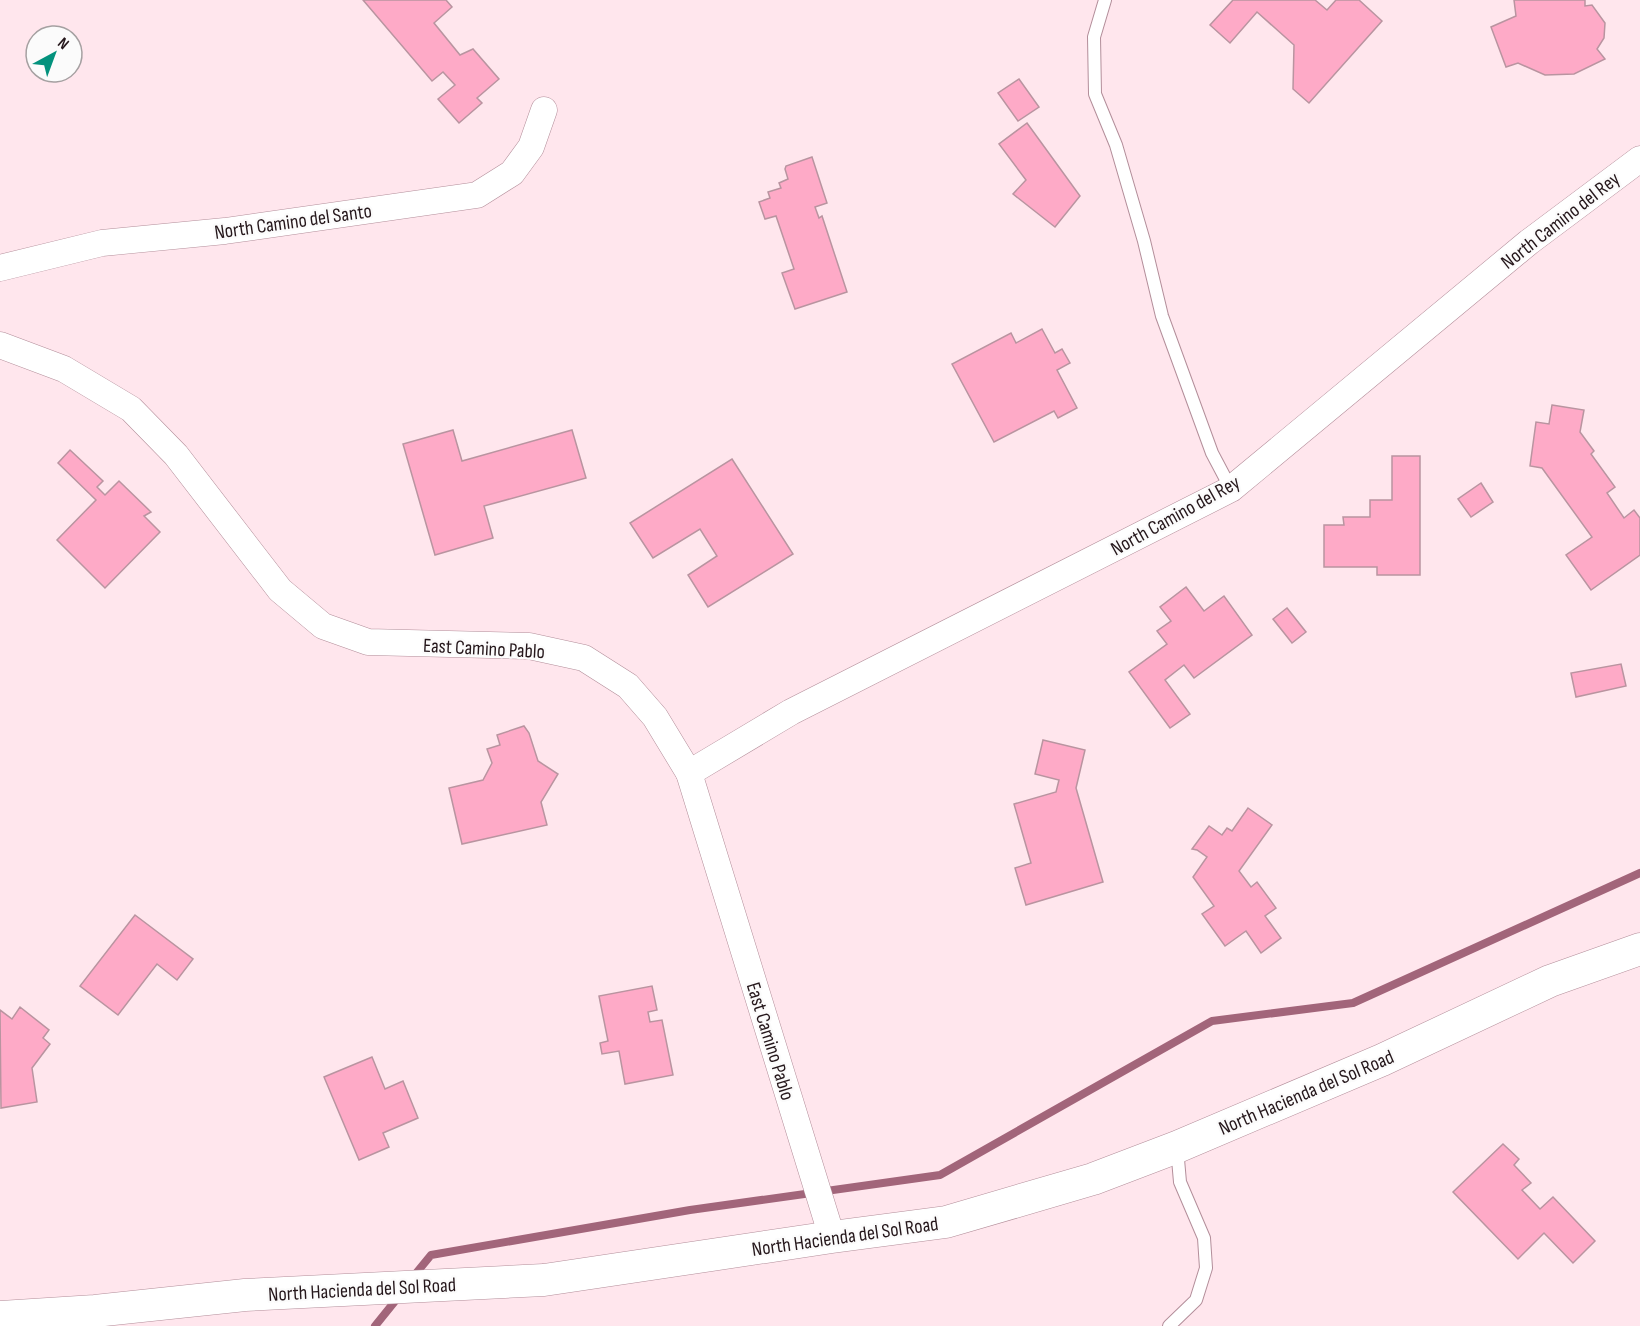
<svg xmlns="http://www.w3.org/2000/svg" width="1640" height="1326" font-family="'Sofia Sans Condensed',sans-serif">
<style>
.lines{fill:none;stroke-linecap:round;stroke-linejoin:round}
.stream{stroke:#a2657a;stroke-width:8}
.building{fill:#feaac7;stroke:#b994a0;stroke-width:1.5}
.service-casing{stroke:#b38e9a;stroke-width:14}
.minor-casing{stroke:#b38e9a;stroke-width:27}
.tertiary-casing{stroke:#b38e9a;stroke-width:33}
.service{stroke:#fff;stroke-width:12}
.minor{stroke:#fff;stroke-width:26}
.tertiary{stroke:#fff;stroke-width:32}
.labels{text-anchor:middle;stroke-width:4.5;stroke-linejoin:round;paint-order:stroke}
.street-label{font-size:20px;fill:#25171b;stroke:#fbfbfb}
</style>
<rect width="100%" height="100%" fill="#ffe6ed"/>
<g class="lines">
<g class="stream">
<polyline points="413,1277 431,1255 690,1210 940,1175 1212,1021 1353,1003 1640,873"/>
<polyline points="375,1326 400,1295"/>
</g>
</g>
<g class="building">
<polygon points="363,0 446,0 452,7 434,23 460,55 473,49 499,79 477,98 482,103 459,123 438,99 455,85 443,72 432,81"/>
<polygon points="1233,0 1315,0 1327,10 1336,0 1359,0 1382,21 1309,103 1293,89 1294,45 1257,12 1230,43 1210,25"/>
<polygon points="1514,0 1585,0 1585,6 1592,5 1605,23 1604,38 1597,49 1605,59 1574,74 1545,75 1518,63 1506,67 1491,27 1516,16"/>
<polygon points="1019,79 1039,107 1018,121 998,93"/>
<polygon points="1027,123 1080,196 1055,227 1013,194 1026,180 999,144"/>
<polygon points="812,157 827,203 815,207 819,218 822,216 847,292 795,309 782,273 794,269 776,216 765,219 759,202 770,198 768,192 781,188 779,183 788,179 785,169 786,166"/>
<polygon points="1042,329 1055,353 1062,349 1070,363 1057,370 1077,408 1058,418 1054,411 994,442 952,364 1011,333 1016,343"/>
<polygon points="1552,405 1584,410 1580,432 1594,451 1591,454 1615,487 1607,493 1624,518 1634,510 1640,518 1640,555 1591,590 1566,555 1592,537 1542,468 1530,466 1536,422 1549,424"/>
<polygon points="453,430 462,461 572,430 586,478 484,506 493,538 435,555 403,444"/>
<polygon points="70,450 103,481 97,487 105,495 119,481 151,512 144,516 160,532 105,588 57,540 96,500 58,463"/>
<polygon points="1392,456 1420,456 1420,575 1377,575 1377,567 1324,567 1324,525 1344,525 1343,517 1370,517 1370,500 1392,500"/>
<polygon points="732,459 793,554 708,607 688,575 717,556 700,529 653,558 630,523"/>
<polygon points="1481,483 1493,502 1471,517 1458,499"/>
<polygon points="1186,587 1204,611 1224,596 1252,635 1194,678 1184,665 1165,680 1190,714 1170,728 1129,672 1167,644 1157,631 1171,621 1160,607"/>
<polygon points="1287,608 1306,632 1292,643 1273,619"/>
<polygon points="1621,664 1626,686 1576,697 1571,673"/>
<polygon points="524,726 529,733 538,761 558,774 541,802 547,825 462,844 449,788 483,780 492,763 487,749 500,745 497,735"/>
<polygon points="1043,740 1085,750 1076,788 1103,882 1026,905 1015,868 1031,863 1014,804 1056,792 1059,780 1035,774"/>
<polygon points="1248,808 1272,825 1239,871 1251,887 1257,882 1276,908 1265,916 1281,938 1261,953 1246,931 1225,946 1202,914 1214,906 1193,877 1207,857 1197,850 1192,849 1209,826 1222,835 1227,828 1232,831"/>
<polygon points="135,915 193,959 177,980 157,964 118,1015 80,986"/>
<polygon points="652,986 657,1010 648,1012 650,1022 662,1020 673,1075 625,1084 619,1051 602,1054 600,1043 608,1041 599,996"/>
<polygon points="20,1007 49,1030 43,1038 50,1044 32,1068 37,1102 1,1108 0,1010 12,1019"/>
<polygon points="372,1057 385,1089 403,1081 418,1118 383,1133 389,1147 359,1160 324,1077"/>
<polygon points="1503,1144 1519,1159 1514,1165 1531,1183 1522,1190 1540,1209 1553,1197 1595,1241 1573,1263 1544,1233 1518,1259 1453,1192"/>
</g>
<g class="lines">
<g class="service-casing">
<g id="service">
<polyline points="1105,0 1094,37 1095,94 1116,145 1144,241 1162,316 1212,453 1231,489"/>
<polyline points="1169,1326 1196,1300 1206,1268 1204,1238 1180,1182 1177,1148"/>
</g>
</g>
<g class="minor-casing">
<g id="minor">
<polyline points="0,268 102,243 225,231 477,195 512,173 531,147 544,110"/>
<polyline points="0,345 64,369 131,409 176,455 280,590 323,626 368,642 529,646 584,658 628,686 655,717 689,773 832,1237"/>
<polyline points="689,773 791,712 1231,489 1529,242 1640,159"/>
</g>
</g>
<g class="tertiary-casing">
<polyline id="tertiary" points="0,1317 95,1311 245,1295 544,1280 832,1237 946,1222 1093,1179 1177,1147 1382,1060 1550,981 1640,949"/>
</g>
<use href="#service" class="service"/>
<use href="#minor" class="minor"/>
<use href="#tertiary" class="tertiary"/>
</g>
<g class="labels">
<g class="street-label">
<text transform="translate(1560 220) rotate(-38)" y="7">North Camino del Rey</text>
<text transform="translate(293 221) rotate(-8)" y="7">North Camino del Santo</text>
<text transform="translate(1175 515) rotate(-29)" y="7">North Camino del Rey</text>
<text transform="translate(484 648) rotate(3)" y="7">East Camino Pablo</text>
<text transform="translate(771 1041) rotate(73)" y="7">East Camino Pablo</text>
<text transform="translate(1306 1092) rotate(-23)" y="7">North Hacienda del Sol Road</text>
<text transform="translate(845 1236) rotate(-8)" y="7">North Hacienda del Sol Road</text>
<text transform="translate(362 1289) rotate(-3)" y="7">North Hacienda del Sol Road</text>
</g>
</g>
<g transform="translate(54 54) rotate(41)"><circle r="28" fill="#fbfbfb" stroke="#a5a0a1" stroke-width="1.5"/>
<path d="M0-4.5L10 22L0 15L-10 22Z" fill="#03927d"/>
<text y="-9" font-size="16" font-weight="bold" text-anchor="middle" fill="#25171b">N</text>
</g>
</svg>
